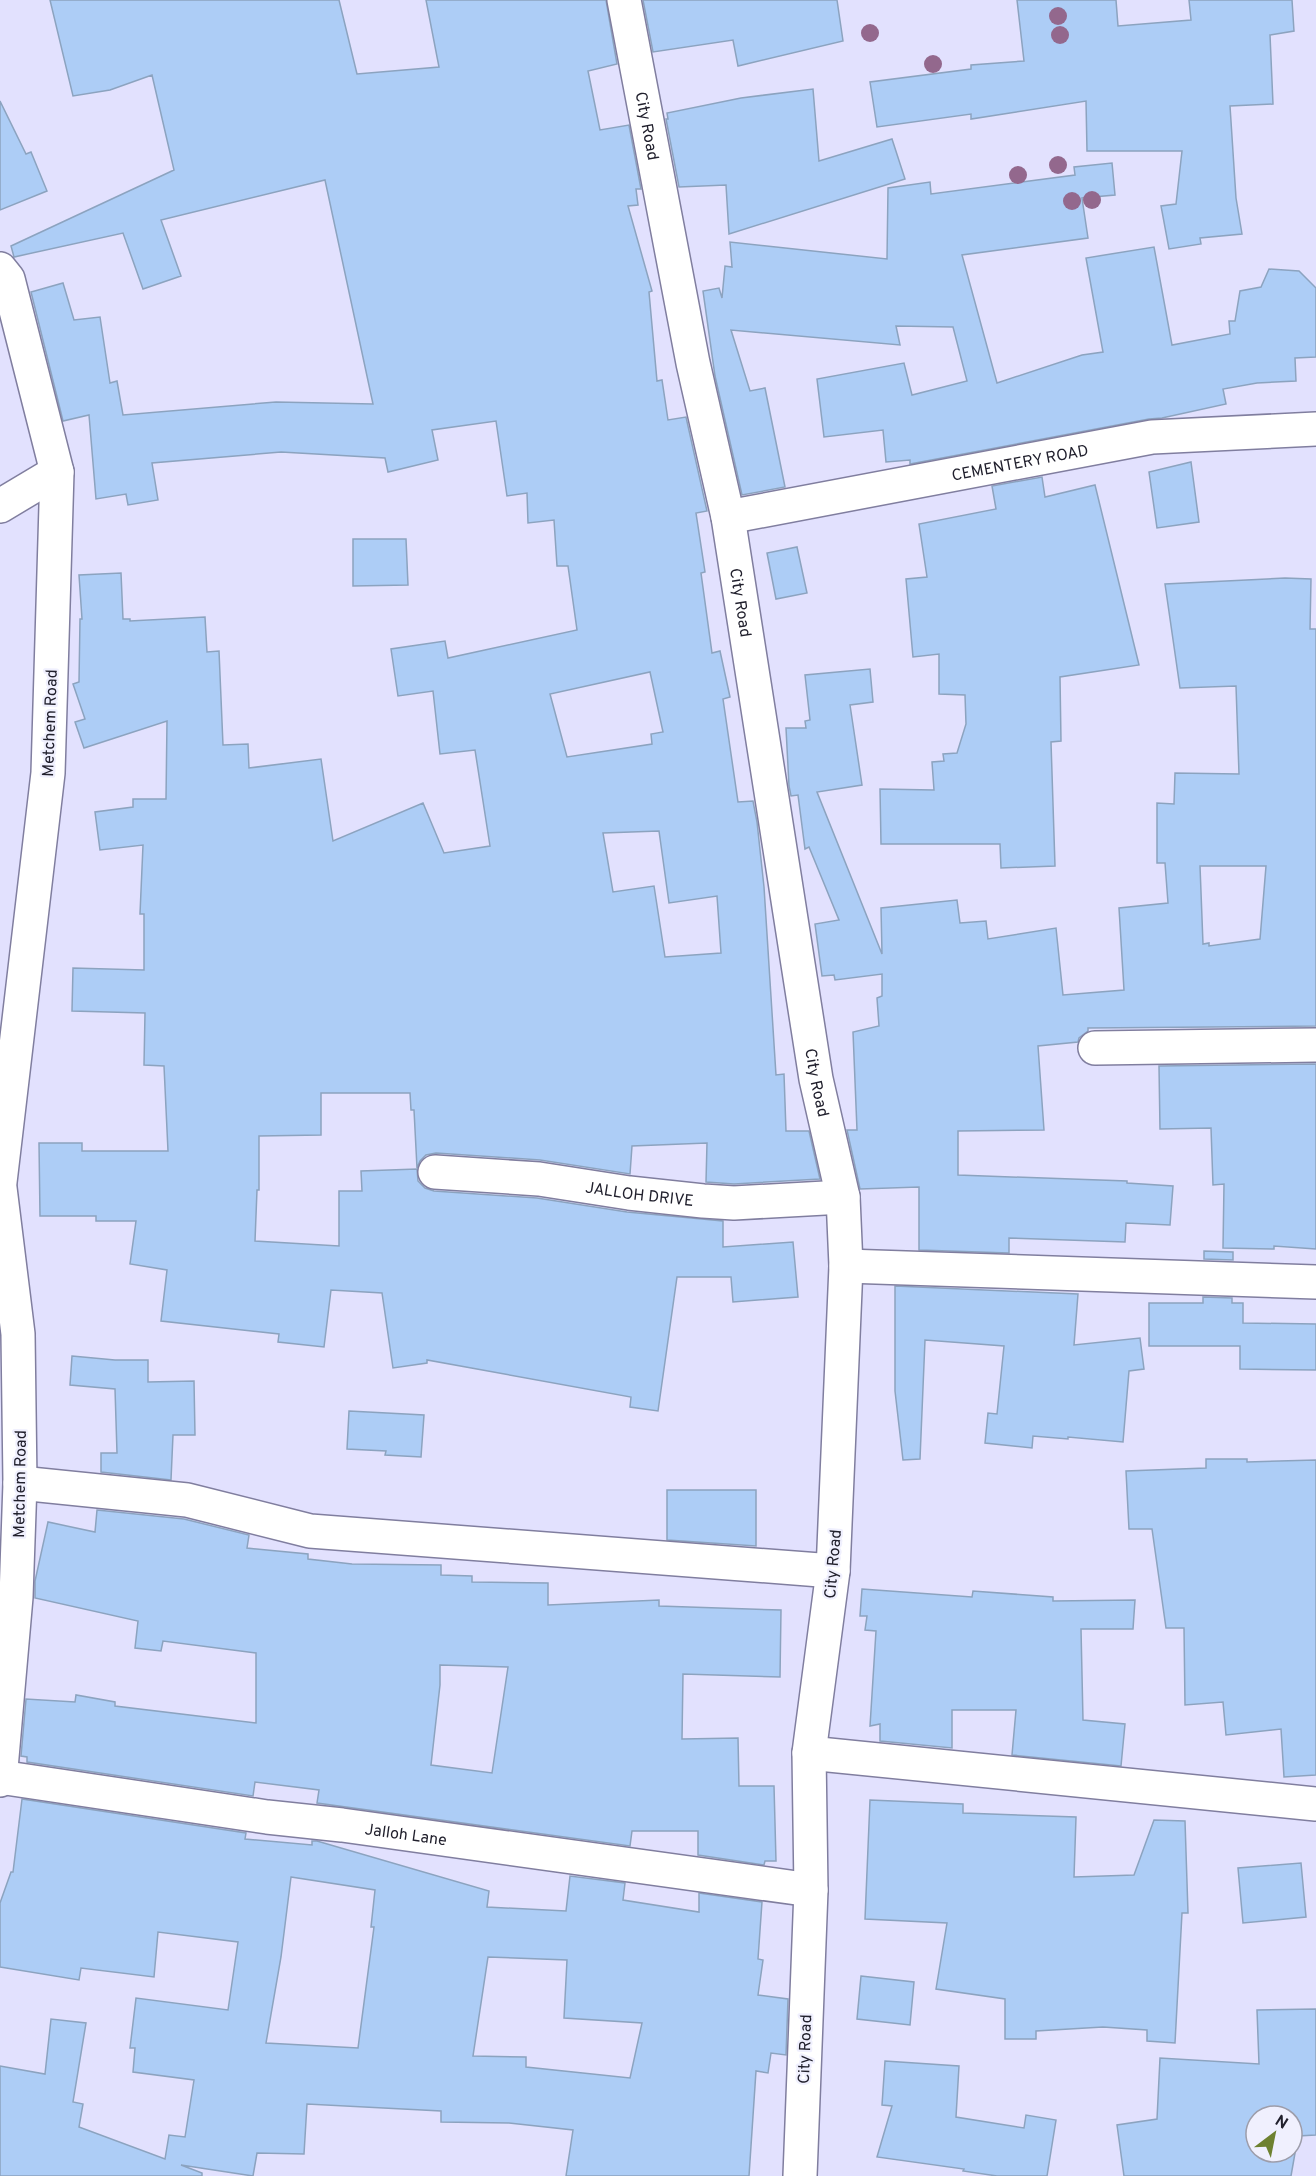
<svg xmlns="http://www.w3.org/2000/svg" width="1316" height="2176" font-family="Overpass,sans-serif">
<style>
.building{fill:#adcdf6;stroke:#8ca3bf;stroke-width:1.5;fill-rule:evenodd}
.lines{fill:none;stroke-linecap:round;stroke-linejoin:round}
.street-casing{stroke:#807e9f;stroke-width:36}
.secondary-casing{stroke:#807e9f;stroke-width:36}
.street{stroke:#fff;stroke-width:33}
.secondary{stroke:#fff;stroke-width:33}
.tree{fill:#93688d}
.labels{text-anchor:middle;stroke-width:4.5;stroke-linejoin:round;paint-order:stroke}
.street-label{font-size:16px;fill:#21202d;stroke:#f0f0fe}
</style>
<rect width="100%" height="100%" fill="#e2e1fe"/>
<g class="building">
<path d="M 50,0 L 339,0 L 357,74 L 439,67 L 426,0 L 606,0 L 617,64 L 588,71 L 600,130 L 629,125 L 641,189 L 636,189 L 638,205 L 628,206 L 652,291 L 649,292 L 657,381 L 662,380 L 668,420 L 686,417 L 707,511 L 696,513 L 705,572 L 701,573 L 712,653 L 720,651 L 730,697 L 723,699 L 738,802 L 753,801 L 757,822 L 764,887 L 776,1075 L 784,1074 L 786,1131 L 809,1131 L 820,1179 L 734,1184 L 706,1182 L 707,1143 L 632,1146 L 630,1174 L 540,1160 L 436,1153 L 426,1155 L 420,1161 L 417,1168 L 414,1110 L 411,1110 L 410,1093 L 321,1093 L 321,1135 L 259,1136 L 259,1190 L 257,1190 L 255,1241 L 339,1246 L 339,1191 L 362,1191 L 361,1171 L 417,1169 L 418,1181 L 425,1188 L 434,1191 L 537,1198 L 627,1212 L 723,1221 L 723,1247 L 793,1242 L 798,1297 L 733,1302 L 731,1277 L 677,1277 L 658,1411 L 630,1407 L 631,1397 L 427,1360 L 427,1363 L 393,1368 L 382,1293 L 331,1290 L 324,1347 L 278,1342 L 279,1334 L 161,1321 L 167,1270 L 130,1264 L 136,1221 L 96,1221 L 96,1216 L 40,1216 L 39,1143 L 82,1143 L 82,1151 L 168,1151 L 164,1066 L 144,1065 L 145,1013 L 72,1011 L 73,968 L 144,970 L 144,914 L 140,914 L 143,845 L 100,850 L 95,812 L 133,807 L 133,799 L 166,799 L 167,721 L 84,748 L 75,722 L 85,719 L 73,684 L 79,682 L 80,619 L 82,619 L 79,575 L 121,573 L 123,619 L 130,619 L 130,621 L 205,617 L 207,652 L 219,651 L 223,745 L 248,744 L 249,768 L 321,759 L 333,841 L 423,803 L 444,853 L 490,846 L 475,750 L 440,754 L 433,691 L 398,696 L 391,649 L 445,641 L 448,658 L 577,630 L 568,566 L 557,566 L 554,520 L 528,523 L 527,493 L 507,496 L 496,421 L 432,430 L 438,460 L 388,472 L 385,458 L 281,452 L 152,463 L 158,500 L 128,505 L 126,494 L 96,499 L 89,415 L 63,421 L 31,292 L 63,283 L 74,320 L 100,317 L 110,383 L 117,381 L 123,415 L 276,402 L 373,404 L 325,180 L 161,220 L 181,276 L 143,289 L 123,233 L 14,257 L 11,246 L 174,170 L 152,75 L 110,90 L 73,96 ZM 650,672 L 663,732 L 651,734 L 652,744 L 567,757 L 550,694 ZM 659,831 L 669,903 L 717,896 L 721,953 L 665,957 L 654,886 L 613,892 L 603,833 Z"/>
<polygon points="643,0 837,0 843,41 738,66 733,40 653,52"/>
<polygon points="1017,0 1116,0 1118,26 1191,20 1189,0 1292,0 1294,31 1270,35 1273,104 1230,106 1236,198 1242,234 1200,238 1201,244 1169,249 1161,206 1176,204 1182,151 1087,151 1086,101 971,119 971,114 877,127 870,82 971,69 971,65 1024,61"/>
<polygon points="813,89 819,161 892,139 905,179 729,234 726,185 679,187 666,119 668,119 667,113 741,98"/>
<polygon points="0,101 26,154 31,152 47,191 0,210"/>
<polygon points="1112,163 1115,195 1082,198 1088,238 962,255 997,383 1082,355 1103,352 1086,258 1154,247 1172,345 1230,334 1229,321 1235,321 1240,291 1261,287 1269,269 1299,271 1316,288 1316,357 1295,358 1296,381 1257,383 1223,389 1226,404 1162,418 1149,419 910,464 910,460 886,462 883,430 824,437 817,379 904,363 912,395 967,381 953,327 896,326 900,345 731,330 750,391 765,388 785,487 742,495 715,376 703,291 719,288 722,298 725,266 732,267 730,242 887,259 888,188 930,182 931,194 1075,175 1074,167"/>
<polygon points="1191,462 1199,522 1157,528 1149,472"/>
<polygon points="1042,477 1045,497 1095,485 1139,665 1060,677 1061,741 1051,742 1055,866 1001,868 1000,844 881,844 880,789 934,790 932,762 944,761 943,754 957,753 966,724 965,695 939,694 939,654 913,657 906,579 927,577 919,524 996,509 992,486"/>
<polygon points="353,539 406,539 408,585 353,586"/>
<polygon points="797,547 807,593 776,599 767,553"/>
<path d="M 1285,578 L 1311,579 L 1310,629 L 1316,629 L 1316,1026 L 1088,1028 L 1088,1031 L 1079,1038 L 1078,1042 L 1038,1046 L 1044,1130 L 958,1131 L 958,1175 L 1127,1181 L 1127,1183 L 1173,1186 L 1170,1225 L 1126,1223 L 1125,1242 L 1009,1238 L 1009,1253 L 919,1250 L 919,1187 L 860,1189 L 847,1130 L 857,1130 L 853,1032 L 879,1026 L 877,998 L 882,996 L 882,974 L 835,980 L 834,975 L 822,976 L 815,924 L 839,920 L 809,847 L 805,849 L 798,795 L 791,796 L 789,786 L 786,728 L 806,728 L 805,721 L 810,720 L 805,675 L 870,669 L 873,702 L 850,705 L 862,785 L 817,792 L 882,954 L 881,908 L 957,900 L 960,923 L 986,921 L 988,939 L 1056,928 L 1063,995 L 1124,990 L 1119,908 L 1168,903 L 1165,863 L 1157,863 L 1157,803 L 1174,804 L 1175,773 L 1239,774 L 1236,686 L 1180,688 L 1165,584 ZM 1200,866 L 1266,866 L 1260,939 L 1209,946 L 1209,943 L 1203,944 Z"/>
<polygon points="1316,1064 1316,1249 1274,1246 1274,1249 1223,1248 1224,1184 1213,1185 1211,1128 1160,1129 1159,1066"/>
<polygon points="1204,1251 1233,1252 1233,1260 1204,1259"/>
<polygon points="895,1286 1078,1294 1074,1345 1140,1338 1144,1369 1129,1371 1123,1442 1068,1437 1068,1439 1033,1436 1032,1448 985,1443 988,1413 997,1414 1004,1346 925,1340 920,1459 903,1460 895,1391"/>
<polygon points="1203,1297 1232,1298 1232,1303 1243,1303 1243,1323 1316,1324 1316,1370 1240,1369 1240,1346 1149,1346 1149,1303 1203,1303"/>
<polygon points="72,1356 115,1360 148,1360 148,1382 194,1381 195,1435 173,1435 171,1480 101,1472 101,1453 117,1453 115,1389 70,1385"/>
<polygon points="349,1411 424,1415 421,1457 385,1455 386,1451 347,1449"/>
<polygon points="1206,1459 1247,1459 1247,1462 1316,1460 1316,1775 1284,1777 1281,1729 1226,1735 1223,1702 1185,1705 1184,1628 1166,1628 1152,1529 1129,1529 1126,1471 1206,1468"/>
<polygon points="667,1490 756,1490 756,1546 667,1540"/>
<path d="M 97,1510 L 184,1519 L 249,1535 L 247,1548 L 308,1554 L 308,1559 L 352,1564 L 441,1565 L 441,1575 L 472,1576 L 472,1582 L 548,1583 L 548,1605 L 659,1600 L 659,1606 L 781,1610 L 780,1677 L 683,1674 L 682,1739 L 738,1738 L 739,1786 L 774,1786 L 776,1861 L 765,1861 L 764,1865 L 698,1855 L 698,1831 L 632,1831 L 630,1846 L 317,1803 L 319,1790 L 255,1782 L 253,1796 L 27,1762 L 27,1757 L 21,1756 L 26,1699 L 75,1702 L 76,1695 L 115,1702 L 115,1706 L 256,1723 L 256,1653 L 163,1641 L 161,1651 L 135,1648 L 138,1621 L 35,1598 L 35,1581 L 48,1522 L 95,1532 ZM 440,1665 L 508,1667 L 492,1773 L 431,1765 L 440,1685 Z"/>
<polygon points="862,1589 972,1597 973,1591 1053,1597 1053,1601 1135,1600 1133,1629 1081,1629 1083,1720 1125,1724 1121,1766 1012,1755 1016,1710 952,1710 952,1748 880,1741 880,1724 870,1726 876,1631 865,1630 867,1616 860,1616"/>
<path d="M 22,1799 L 246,1833 L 245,1839 L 312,1845 L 312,1841 L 317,1841 L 489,1891 L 487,1907 L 566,1911 L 570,1876 L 625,1883 L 623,1900 L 699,1912 L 699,1893 L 762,1902 L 758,1959 L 763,1960 L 758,1995 L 788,1999 L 786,2055 L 771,2053 L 768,2073 L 756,2071 L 749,2176 L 566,2176 L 573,2130 L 509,2123 L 441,2122 L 441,2111 L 307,2104 L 304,2154 L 257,2153 L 253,2176 L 181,2165 L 202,2173 L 202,2176 L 0,2176 L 0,2066 L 45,2074 L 51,2019 L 86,2023 L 73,2102 L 83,2104 L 79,2127 L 165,2159 L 169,2135 L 185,2137 L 194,2080 L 133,2072 L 135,2048 L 130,2048 L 136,1998 L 228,2010 L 238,1942 L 158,1932 L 154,1977 L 81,1968 L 79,1980 L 0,1967 L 0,1903 L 11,1872 L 13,1872 ZM 291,1877 L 375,1890 L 371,1927 L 374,1927 L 358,2048 L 266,2043 L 281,1957 ZM 488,1957 L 567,1960 L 564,2018 L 642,2023 L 630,2078 L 526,2067 L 526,2057 L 473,2056 Z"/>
<polygon points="870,1800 963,1804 963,1813 1076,1817 1074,1877 1134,1875 1154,1820 1185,1821 1188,1913 1182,1913 1175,2043 1147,2041 1147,2030 1103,2027 1036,2031 1036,2039 1005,2039 1005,1999 936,1989 947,1923 865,1919"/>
<polygon points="1301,1863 1306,1917 1243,1923 1238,1868"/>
<polygon points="861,1976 914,1982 910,2025 857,2019"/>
<path d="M 1316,2009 L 1316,2135 L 1298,2136 L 1291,2176 L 1124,2176 L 1117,2125 L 1157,2119 L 1160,2058 L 1259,2064 L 1257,2010 ZM 1256,2116 L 1292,2116 L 1292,2152 L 1256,2152 Z"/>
<polygon points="885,2061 959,2066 956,2117 1024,2128 1026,2115 1056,2120 1047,2176 997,2176 963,2171 964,2169 877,2157 892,2106 882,2105"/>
</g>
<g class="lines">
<g class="street-casing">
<g id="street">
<polyline points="0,269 8,279 57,472 48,773 0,1182"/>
<polyline points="0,506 57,472"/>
<path id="s1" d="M 728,517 L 1152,437 L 1316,429"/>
<polyline points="1095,1048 1316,1045"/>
<path id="s2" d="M 435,1172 L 539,1179 L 629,1193 L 703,1201 L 734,1203 L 843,1197"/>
<polyline points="0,1188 18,1334 20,1483 16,1597 0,1780"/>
<polyline points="846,1266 1316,1282"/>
<polyline points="20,1483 187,1500 310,1531 833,1571"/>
<polyline points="809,1753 1316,1804"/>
<path id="s3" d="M 0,1777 L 267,1817 L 342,1825 L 811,1890"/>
</g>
</g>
<g class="secondary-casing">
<g id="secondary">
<path id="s4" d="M 624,0 L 693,363 L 728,517 L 816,1079 L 843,1197 L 846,1266 L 833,1571 L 809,1753 L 811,1890 L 800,2176"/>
</g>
</g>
<use href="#street" class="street"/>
<use href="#secondary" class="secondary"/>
</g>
<g class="tree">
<circle cx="1058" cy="16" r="9"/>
<circle cx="870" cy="33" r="9"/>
<circle cx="1060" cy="35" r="9"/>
<circle cx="933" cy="64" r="9"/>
<circle cx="1058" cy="165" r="9"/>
<circle cx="1018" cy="175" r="9"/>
<circle cx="1092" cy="200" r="9"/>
<circle cx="1072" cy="201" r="9"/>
</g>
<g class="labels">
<g class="street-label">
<text dy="6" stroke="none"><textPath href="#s4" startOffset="128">City Road</textPath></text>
<text dy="6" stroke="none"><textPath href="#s1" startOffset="297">CEMENTERY ROAD</textPath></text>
<text dy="6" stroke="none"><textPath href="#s4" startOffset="614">City Road</textPath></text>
<text transform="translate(49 723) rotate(-88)" y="6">Metchem Road</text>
<text dy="6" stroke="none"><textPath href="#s4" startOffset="1100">City Road</textPath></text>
<text dy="6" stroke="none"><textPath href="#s2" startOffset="206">JALLOH DRIVE</textPath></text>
<text transform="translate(19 1484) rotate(-89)" y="6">Metchem Road</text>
<text transform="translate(832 1564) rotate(-85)" y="6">City Road</text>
<text dy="6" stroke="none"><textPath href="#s3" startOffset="410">Jalloh Lane</textPath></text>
<text transform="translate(804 2049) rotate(-88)" y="6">City Road</text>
</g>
</g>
<g transform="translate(1274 2134) rotate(32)"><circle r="28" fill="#f0f0fe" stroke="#9d9daa" stroke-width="1.5"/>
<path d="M0-4.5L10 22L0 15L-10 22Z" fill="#6e8130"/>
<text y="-9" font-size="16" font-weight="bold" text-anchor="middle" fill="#21202d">N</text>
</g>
</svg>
